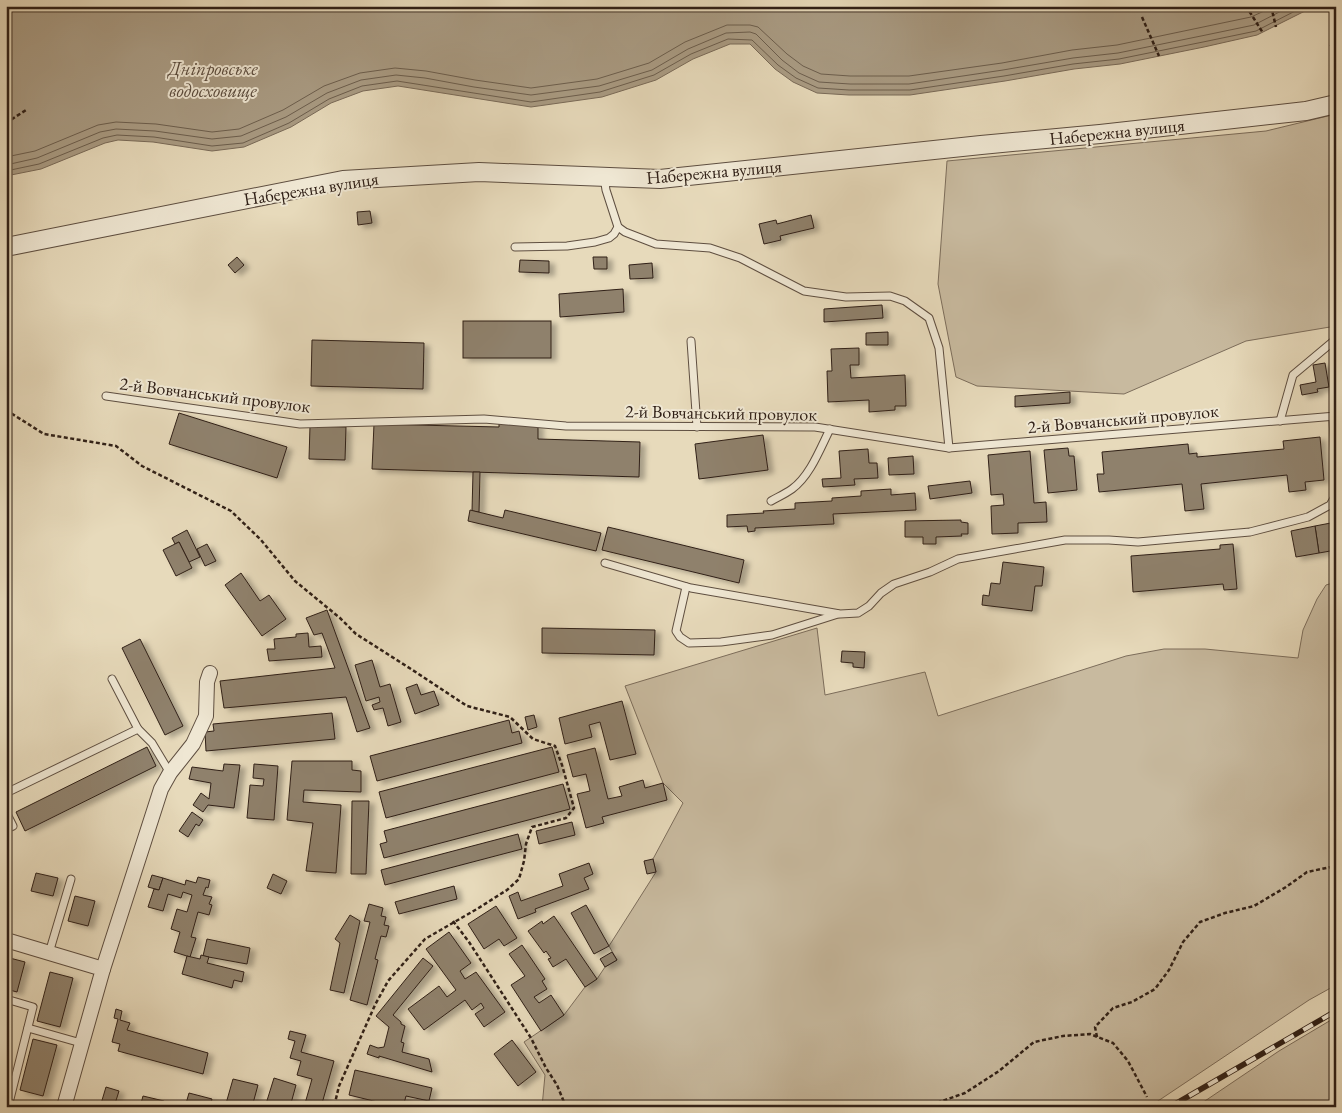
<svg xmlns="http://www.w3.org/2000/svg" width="1342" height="1113" font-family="'EB Garamond',serif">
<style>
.green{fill:#c8ba9f;stroke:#7c6d5b}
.water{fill:#a99b83;stroke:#796a58}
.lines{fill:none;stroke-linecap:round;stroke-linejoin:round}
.shore{stroke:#6c5e4d;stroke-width:1}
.building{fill:#8f816c;stroke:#302017;filter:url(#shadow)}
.service-casing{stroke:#5e4e40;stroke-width:9}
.minor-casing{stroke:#5e4e40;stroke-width:16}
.tertiary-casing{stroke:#5e4e40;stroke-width:20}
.path{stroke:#302017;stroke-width:2.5;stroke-dasharray:4 2.5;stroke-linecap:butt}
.service{stroke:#efe7d3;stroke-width:7}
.minor{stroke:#efe7d3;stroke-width:14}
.tertiary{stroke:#efe7d3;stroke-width:18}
.rail-casing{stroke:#302017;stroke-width:5.5}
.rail{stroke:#efe7d3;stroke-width:4;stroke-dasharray:11;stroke-linecap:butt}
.labels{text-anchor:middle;stroke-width:4;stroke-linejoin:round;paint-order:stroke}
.street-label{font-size:18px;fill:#302017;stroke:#efe7d3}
.water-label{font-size:19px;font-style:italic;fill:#5a4b3d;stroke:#efe7d3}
</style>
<defs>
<filter id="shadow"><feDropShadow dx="5.5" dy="3" stdDeviation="2.5" flood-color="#0004"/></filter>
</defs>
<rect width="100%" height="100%" fill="#e7dabb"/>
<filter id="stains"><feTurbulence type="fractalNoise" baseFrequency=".004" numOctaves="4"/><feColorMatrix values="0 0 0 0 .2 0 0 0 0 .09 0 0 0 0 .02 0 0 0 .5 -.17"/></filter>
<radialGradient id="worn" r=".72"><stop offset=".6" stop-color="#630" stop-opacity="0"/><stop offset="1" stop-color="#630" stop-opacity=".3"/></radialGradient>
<g class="green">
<polygon points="1336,114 1336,326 1246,341 1124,394 977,386 956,377 938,284 947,161 1266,131"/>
<polygon points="1336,582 1336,985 1309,1000 1149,1107 542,1107 545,1075 524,1042 564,1015 585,987 597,979 605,967 617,960 609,946 656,872 653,859 683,803 663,783 625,686 817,628 825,695 925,672 938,716 1126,656 1164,649 1205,649 1298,658 1303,630 1317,599 1326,585"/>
<polygon points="1336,1017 1336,1107 1196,1107 1279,1051"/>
</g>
<polygon class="water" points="6,6 1315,6 1257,35 1204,47 1120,64 1074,69 1005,81 910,95 849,95 817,93 793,82 775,69 750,44 730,44 693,59 656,80 602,97 531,107 398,86 363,91 331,103 291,127 244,147 212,151 153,142 118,140 105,143 41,169 6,176"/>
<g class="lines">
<g class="shore">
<polyline points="6,157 35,151 98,125 116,122 156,124 212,132 239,129 283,110 324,86 360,73 395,68 426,71 475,80 531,88 597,79 649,63 685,42 727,25 750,25 758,27 787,54 803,66 821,74 850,76 909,76 1002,63 1072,50 1117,45 1251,17 1275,6"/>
<polyline points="6,165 37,158 100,132 116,129 155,131 212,139 241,136 286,117 327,93 361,80 396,75 425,78 474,87 531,95 599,86 652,70 688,49 726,33 750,32 756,34 782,60 799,73 819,82 850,84 909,84 1003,70 1073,58 1118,53 1201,36 1254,25 1291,6"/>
<polyline points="6,171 39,164 103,138 117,135 154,137 212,146 243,143 289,123 329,99 362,86 397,81 531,102 600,92 654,75 691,54 728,39 752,40 778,65 796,78 818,88 849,90 910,90 1004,76 1073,64 1119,59 1203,42 1256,31 1305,6"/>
</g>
</g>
<g class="building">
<polygon points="1336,42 1336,56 1330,45"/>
<polygon points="370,211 372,223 358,225 357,212"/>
<polygon points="811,215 814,228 780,236 781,240 764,244 759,224 776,220 777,224"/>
<polygon points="237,257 244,265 235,273 228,265"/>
<polygon points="593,257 607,257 607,269 594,269"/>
<polygon points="520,260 549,261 549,273 519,272"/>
<polygon points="652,263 653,278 630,279 629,265"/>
<polygon points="623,289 624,312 560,317 559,294"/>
<polygon points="882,305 883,318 824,322 824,309"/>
<rect x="463" y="321" width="88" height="37"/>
<polygon points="888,332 888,345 866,345 866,333"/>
<polygon points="312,340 424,343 423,389 311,386"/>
<polygon points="859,348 859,365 850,365 851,378 905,375 906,406 895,406 895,410 869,412 869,400 828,402 827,371 832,371 831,349"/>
<polygon points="1325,363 1329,387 1317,389 1318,392 1302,395 1300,385 1316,382 1313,365"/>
<polygon points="1070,392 1070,403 1015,407 1015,396"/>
<polygon points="179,413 287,447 277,478 169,444"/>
<polygon points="499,423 538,424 538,439 640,442 639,477 372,469 374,424 499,427"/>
<polygon points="310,426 346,427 345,460 309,459"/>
<polygon points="763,435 768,470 699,479 695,444"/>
<polygon points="1320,437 1324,480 1305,482 1306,490 1289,492 1287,475 1201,484 1204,509 1185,511 1182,484 1099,492 1097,474 1104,474 1102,452 1188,444 1189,454 1197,453 1197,457 1284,449 1283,441"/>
<polygon points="1068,448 1069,456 1074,456 1077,490 1048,493 1044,450"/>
<polygon points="868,449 869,463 877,463 878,478 854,479 855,485 823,487 822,479 841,478 839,451"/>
<polygon points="1030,451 1034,503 1046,502 1047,522 1018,523 1018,533 992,534 991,506 1004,505 1003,494 991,495 988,455"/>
<polygon points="913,456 914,474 889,475 888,458"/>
<polygon points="473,472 480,472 479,512 472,511"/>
<polygon points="970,481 972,493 930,499 928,486"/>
<polygon points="891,489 891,495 915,493 916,510 833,514 834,524 755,528 755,531 748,532 747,526 727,527 727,515 764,513 763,511 795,509 795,503 832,501 832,498 861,496 861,491"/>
<polygon points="470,510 503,518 505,510 601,533 596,551 468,521"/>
<polygon points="961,520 961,522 968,523 968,534 961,534 962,536 936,537 936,544 923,544 923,537 905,537 905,521"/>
<polygon points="1336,522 1336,550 1319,553 1315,526"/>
<polygon points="1315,526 1319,553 1296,557 1291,531"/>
<polygon points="608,527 744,560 739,583 602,550"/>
<polygon points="187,530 200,557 189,562 179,542 175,544 172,538"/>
<polygon points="179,542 192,568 176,576 163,550"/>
<polygon points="207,544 216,561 205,566 197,549"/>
<polygon points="1233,544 1237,589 1224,590 1223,584 1133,592 1131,556 1220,549 1220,545"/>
<polygon points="1003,562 1044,567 1042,586 1035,586 1032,611 982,605 983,595 989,596 991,583 1000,584"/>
<polygon points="241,573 260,601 269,595 286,619 262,636 225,585"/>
<polygon points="327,610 370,728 357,732 346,697 224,708 220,681 335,668 322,633 314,635 306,618"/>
<polygon points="542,628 655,630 654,655 542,653"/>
<polygon points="308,633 309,647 321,646 322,657 269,661 267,649 275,649 274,639 296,637 296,634"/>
<polygon points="140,639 183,726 165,735 122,648"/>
<polygon points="842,651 865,652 864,668 853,667 853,663 841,662"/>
<polygon points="372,660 380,687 390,684 401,722 388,726 383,708 374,710 372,705 380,702 379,697 366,701 355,665"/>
<polygon points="417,684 421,695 434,691 439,705 415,714 406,688"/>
<polygon points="622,701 636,754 610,760 600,722 589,725 592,737 565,744 559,718"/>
<polygon points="332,713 335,739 206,751 205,732 214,731 213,724"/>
<polygon points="534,715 537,727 528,730 525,717"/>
<polygon points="509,720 512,733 519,731 522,743 377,781 370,756"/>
<polygon points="147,747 156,766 25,831 16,812"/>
<polygon points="552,747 559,772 386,818 379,792"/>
<polygon points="595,748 608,799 622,796 619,787 643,780 645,788 663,783 667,800 602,817 604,823 586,828 577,794 590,791 586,774 573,777 567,755"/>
<polygon points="292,761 352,761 352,770 361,771 361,792 304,790 303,802 341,805 336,873 306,871 313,823 287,820"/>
<polygon points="224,764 240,765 234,808 208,805 203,812 193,805 201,793 209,799 211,783 189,779 192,767 223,771"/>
<polygon points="254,764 278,766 274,820 247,818 250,785 263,786 264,779 253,778"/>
<polygon points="563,784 570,809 384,858 380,844 387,842 384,831"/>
<polygon points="352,801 369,801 366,874 351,874"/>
<polygon points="192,812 203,820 199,826 196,824 188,837 179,831"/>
<polygon points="572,822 575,835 539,844 536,831"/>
<polygon points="518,834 522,849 385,885 381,870"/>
<polygon points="653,859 656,872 647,874 644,861"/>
<polygon points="589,863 593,874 584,878 589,889 535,909 536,912 518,919 509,896 518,892 521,901 563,886 559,874"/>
<polygon points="36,873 58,878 53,896 31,891"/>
<polygon points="273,874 287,881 281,894 267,888"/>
<polygon points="152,875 163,878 159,890 148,887"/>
<polygon points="198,877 210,880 208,888 206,887 203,895 212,897 209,904 212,905 209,915 198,912 191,937 196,938 190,957 174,952 180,932 171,929 177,909 187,912 192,895 183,892 181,898 168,894 163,911 148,907 154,889 159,890 163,878 185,885 186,880 196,883"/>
<polygon points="454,886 457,899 399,914 395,902"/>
<polygon points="75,896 95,901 88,926 68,921"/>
<polygon points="369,904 383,908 381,916 386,917 384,925 389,926 386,937 381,936 375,959 378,960 367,1005 350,1000 370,922 364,921"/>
<polygon points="586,905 609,946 594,954 571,913"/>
<polygon points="496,906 517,938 504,946 499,939 484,949 468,924"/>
<polygon points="350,915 360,921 344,993 330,990 340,943 335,939"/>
<polygon points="554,916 597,979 585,987 566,959 553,967 548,959 551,958 546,951 544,953 528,931 542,921 543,924"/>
<polygon points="449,932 471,963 460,971 465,979 476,972 505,1012 484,1027 475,1014 484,1008 481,1003 472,1010 465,1000 424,1030 408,1009 439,986 447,997 456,990 426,949"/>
<polygon points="207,939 250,948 247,964 203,956"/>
<polygon points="522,945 545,979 542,981 547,989 534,997 539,1003 551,995 564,1015 541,1031 511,985 525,976 509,954"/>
<polygon points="612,952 617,960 605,967 600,959"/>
<polygon points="201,955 209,957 207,963 244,972 242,982 234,980 232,988 182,974 187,956 200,959"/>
<polygon points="6,957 25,962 17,992 6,989"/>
<polygon points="423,958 433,966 393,1015 401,1022 401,1024 405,1026 401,1042 404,1043 402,1052 429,1059 432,1072 379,1056 379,1058 367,1054 370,1045 378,1048 384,1047 389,1027 376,1016"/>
<polygon points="50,972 73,978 60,1027 37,1021"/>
<polygon points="116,1009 122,1011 120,1020 130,1023 127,1030 208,1053 203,1074 118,1051 120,1044 112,1042 118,1019 114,1018"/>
<polygon points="290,1031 306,1035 301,1052 334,1061 321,1107 304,1107 312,1079 297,1075 301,1061 290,1058 295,1041 288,1039"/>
<polygon points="33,1039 57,1045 43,1096 20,1090"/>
<polygon points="512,1040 536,1072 518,1086 494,1054"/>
<polygon points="355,1070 432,1088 429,1101 406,1096 403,1107 398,1107 349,1095"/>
<polygon points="274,1078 296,1085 290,1107 265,1107"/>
<polygon points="233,1079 258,1085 252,1107 225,1107"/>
<polygon points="106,1087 119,1091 114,1107 100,1107"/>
<polygon points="189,1093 212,1099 210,1107 185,1107"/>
<polygon points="143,1096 164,1101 162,1107 140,1107"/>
</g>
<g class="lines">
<g class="service-casing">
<g id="service">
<polyline points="604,177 606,190 618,227 625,232 656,244 710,248 740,258 804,291 846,297 890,296 905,301 929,318 939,348 949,448"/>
<polyline points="515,247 567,246 595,242 609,238 614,234 618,227"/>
<polyline points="691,341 697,427"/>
<polyline points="106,396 300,424 484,419 566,426 815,427 949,448 1336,416"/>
<polyline points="1333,417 1336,488"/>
<polyline points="1280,421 1293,375 1336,339"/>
<path d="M 771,501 C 778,497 785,494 792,489 C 810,476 820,449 830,429"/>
<polyline points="605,563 691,588 840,614 858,613 869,606 881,593 894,584 930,572 958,559 1065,540 1109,540 1138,542 1250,532 1308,517 1330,505 1336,495"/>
<polyline points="686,587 676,631 680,637 689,643 721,642 772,635 838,614"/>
<polyline points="138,729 152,743 170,773"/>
<polyline points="6,793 138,729 112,679"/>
<polyline points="6,812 13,826 6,829"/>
<polyline points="49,953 71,879"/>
<polyline points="6,999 33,1007 8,1107"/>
<polyline points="28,1028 81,1043"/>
</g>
</g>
<g class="minor-casing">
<g id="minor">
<polyline points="6,940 103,969 64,1107"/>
<polyline points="103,969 161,789 170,773 193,744 206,716 207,682 210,673"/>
</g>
</g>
<g class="tertiary-casing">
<polyline id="tertiary" points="6,247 343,180 479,172 660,179 981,145 1100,134 1306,111 1336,104"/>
</g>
<g class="path">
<polyline points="1246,6 1263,33"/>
<polyline points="1271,6 1276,27"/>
<polyline points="1302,6 1306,11"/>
<polyline points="1142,17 1159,56"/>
<polyline points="6,123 26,110"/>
<polyline points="6,410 44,434 116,446 142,466 231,511 261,540 295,581 340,618 356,634 411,669 467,706 510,717 533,739 555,746 562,765 574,808 566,818 532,827 526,844 524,861 519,879 507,890 477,909 425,939 388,981 375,1005 339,1086 334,1107"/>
<polyline points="453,921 469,942 531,1038 546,1068 557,1085 566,1107"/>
<polyline points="1097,1037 1095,1027 1113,1008 1132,1002 1155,989 1169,970 1183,942 1200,922 1225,913 1254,906 1286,887 1307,872 1336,866"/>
<polyline points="925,1107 965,1093 999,1071 1034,1042 1063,1036 1090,1034 1113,1043 1128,1061 1147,1097"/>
</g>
<use href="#service" class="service"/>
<use href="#minor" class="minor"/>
<use href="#tertiary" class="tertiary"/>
<g class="rail-casing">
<polyline id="rail" points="1170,1107 1336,1011"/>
</g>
<use href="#rail" class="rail"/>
</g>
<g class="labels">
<g class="street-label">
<text transform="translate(1117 132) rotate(-6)" y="6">Набережна вулиця</text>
<text transform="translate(714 172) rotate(-5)" y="6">Набережна вулиця</text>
<text transform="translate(311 189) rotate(-9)" y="6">Набережна вулиця</text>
<text transform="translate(215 395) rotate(7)" y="6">2-й Вовчанський провулок</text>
<text transform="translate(721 413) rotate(1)" y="6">2-й Вовчанський провулок</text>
<text transform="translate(1123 419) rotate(-5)" y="6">2-й Вовчанський провулок</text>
</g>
<g class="water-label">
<text x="213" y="75">Дніпровське<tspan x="213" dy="22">водосховище</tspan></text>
</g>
</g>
<rect width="1342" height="1113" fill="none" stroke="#e7dabb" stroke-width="25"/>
<rect x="8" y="8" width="1327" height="1098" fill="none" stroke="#302017" stroke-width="2.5"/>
<rect x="12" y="12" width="1317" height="1088" fill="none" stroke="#302017"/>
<rect width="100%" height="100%" filter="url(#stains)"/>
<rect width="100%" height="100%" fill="url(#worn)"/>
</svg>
